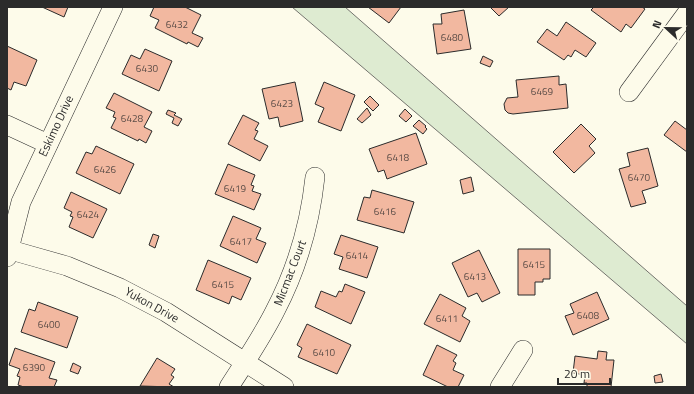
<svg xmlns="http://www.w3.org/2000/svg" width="694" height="394" font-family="'Titillium Web',sans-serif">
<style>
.green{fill:#deebd1;stroke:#74746e}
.building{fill:#f2b8a0;stroke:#2b2b2b}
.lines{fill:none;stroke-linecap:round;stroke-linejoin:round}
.minor-casing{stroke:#2b2b2b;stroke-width:20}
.minor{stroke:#fdfbea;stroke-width:19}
.labels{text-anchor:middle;stroke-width:3;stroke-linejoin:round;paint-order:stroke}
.number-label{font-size:10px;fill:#5d4e48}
.street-label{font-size:12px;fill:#2b2b2b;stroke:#fdfbea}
</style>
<rect width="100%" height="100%" fill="#fdfbea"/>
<polygon class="green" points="292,7 345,7 687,306 687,344"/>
<g class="building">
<polygon points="42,7 68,7 64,17"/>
<polygon points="154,7 185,7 201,15 192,33 203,38 198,47 188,42 187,44 155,28 159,20 150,16"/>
<polygon points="368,7 401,7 389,23"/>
<polygon points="490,7 509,7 499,16"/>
<polygon points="594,7 642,7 645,9 631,28 626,24 621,32 591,10"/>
<polygon points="464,10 471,49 437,54 433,24 442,24 441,14"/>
<polygon points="566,22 596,43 586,57 575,50 571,57 568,55 564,60 537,42 547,29 557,36"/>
<polygon points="7,46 37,60 26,86 14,82 11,90 7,88"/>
<polygon points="145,49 172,61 159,91 122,74 131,55 140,59"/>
<polygon points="483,56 493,61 490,67 480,63"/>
<polygon points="559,76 559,85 566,84 568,108 513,114 508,113 505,110 504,104 507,98 518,97 516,80"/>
<polygon points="295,82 303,121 280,127 278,117 269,119 262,89"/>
<polygon points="324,82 355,95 341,131 318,122 324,108 315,104"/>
<polygon points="114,93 152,112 144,127 152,131 146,143 139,139 138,141 111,128 116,118 113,117 115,112 106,108"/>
<polygon points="370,96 379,105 373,111 364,102"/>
<polygon points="367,108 371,115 362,123 357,119"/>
<polygon points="405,109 412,116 406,122 399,116"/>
<polygon points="168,110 176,113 174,115 182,119 178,126 172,123 174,118 166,114"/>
<polygon points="243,115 259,123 255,130 258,131 254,139 268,146 260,161 228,144"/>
<polygon points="419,120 426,126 425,127 427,129 423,134 413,126"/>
<polygon points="675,121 687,130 687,152 664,135"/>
<polygon points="581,124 596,139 589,146 595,153 574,173 553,152"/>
<polygon points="416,133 427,164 387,179 384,170 378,172 369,149"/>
<polygon points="96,146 134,164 120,194 76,173 86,152 92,154"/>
<polygon points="648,148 658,186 642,191 646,203 631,207 619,169 630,166 627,153"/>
<polygon points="228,164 255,175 251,185 254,186 252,191 261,194 254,210 215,194"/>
<polygon points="471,177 474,191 463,194 460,180"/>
<polygon points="372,190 414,202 404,233 357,220 364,197 370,198"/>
<polygon points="71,192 107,209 93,238 69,227 73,217 70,216 72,212 64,208"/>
<polygon points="233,216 261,228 256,239 266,243 257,263 220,246"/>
<polygon points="153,234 159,236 155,248 149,245"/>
<polygon points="341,235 378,247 367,278 339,269 343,257 334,254"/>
<polygon points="518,249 550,249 550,279 543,279 543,282 535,282 535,295 518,295"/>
<polygon points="479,250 500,293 482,302 477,293 468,297 452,263"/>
<polygon points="208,260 251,278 241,300 232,296 229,304 196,290"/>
<polygon points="345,284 365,292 351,324 315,307 321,291 336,297 339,291 342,292"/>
<polygon points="597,292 609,319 573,335 565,316 574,313 570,304"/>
<polygon points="440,294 466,308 462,316 470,321 460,342 424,324"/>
<polygon points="38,302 78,317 67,348 21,332 29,309 35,311"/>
<polygon points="307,324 351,345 337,374 298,357 302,348 297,345"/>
<polygon points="437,345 457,355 453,361 456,363 453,370 464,375 458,387 448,387 423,375"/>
<polygon points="15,348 55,362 49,378 57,380 54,387 24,387 18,385 20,377 17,376 20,369 9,365"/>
<polygon points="598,351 607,352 606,360 614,360 611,387 587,387 587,383 584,383 585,375 573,373 575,356 597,359"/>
<polygon points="157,358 175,369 171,375 174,377 169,384 174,387 140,386"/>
<polygon points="73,363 81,367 78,374 70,371"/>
<polygon points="661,374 663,382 655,383 654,376"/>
</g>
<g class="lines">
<g class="minor-casing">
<g id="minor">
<polyline points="629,92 687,13"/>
<polyline points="7,125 48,144"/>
<polyline points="7,249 67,266 120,288 166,312 284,387"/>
<polyline points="7,257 21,202 113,7"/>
<path d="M 229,387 C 245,362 262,337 275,311 C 297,269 310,224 315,177"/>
<polyline points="500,387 523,350"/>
</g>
</g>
<use href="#minor" class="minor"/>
</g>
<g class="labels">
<g class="number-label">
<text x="177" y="28">6432</text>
<text x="452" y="41">6480</text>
<text x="147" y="72">6430</text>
<text x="542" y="95">6469</text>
<text x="282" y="107">6423</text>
<text x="132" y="122">6428</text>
<text x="398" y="161">6418</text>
<text x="105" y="173">6426</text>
<text x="639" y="181">6470</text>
<text x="235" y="192">6419</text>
<text x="385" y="215">6416</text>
<text x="88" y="218">6424</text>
<text x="241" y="245">6417</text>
<text x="357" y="259">6414</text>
<text x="534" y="268">6415</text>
<text x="475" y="280">6413</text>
<text x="223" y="288">6415</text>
<text x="588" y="319">6408</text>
<text x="447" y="322">6411</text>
<text x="49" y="328">6400</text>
<text x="324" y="356">6410</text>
<text x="34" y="371">6390</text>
</g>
<g class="street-label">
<text transform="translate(56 126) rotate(-65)" y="4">Eskimo Drive</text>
<text transform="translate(290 273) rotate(-69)" y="4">Micmac Court</text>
<text transform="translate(152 305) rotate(29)" y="4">Yukon Drive</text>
</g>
</g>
<rect width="694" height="394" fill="none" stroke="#2b2b2b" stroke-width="16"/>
<g transform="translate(666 28) rotate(292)" stroke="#fdfbea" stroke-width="3" paint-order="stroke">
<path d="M0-3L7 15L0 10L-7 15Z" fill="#2b2b2b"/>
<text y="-6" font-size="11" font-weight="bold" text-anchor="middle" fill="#2b2b2b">N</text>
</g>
<path d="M558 378v6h52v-6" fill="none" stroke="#2b2b2b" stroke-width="2"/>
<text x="564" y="378" font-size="12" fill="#2b2b2b" stroke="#fdfbea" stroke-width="3" paint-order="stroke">20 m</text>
</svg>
